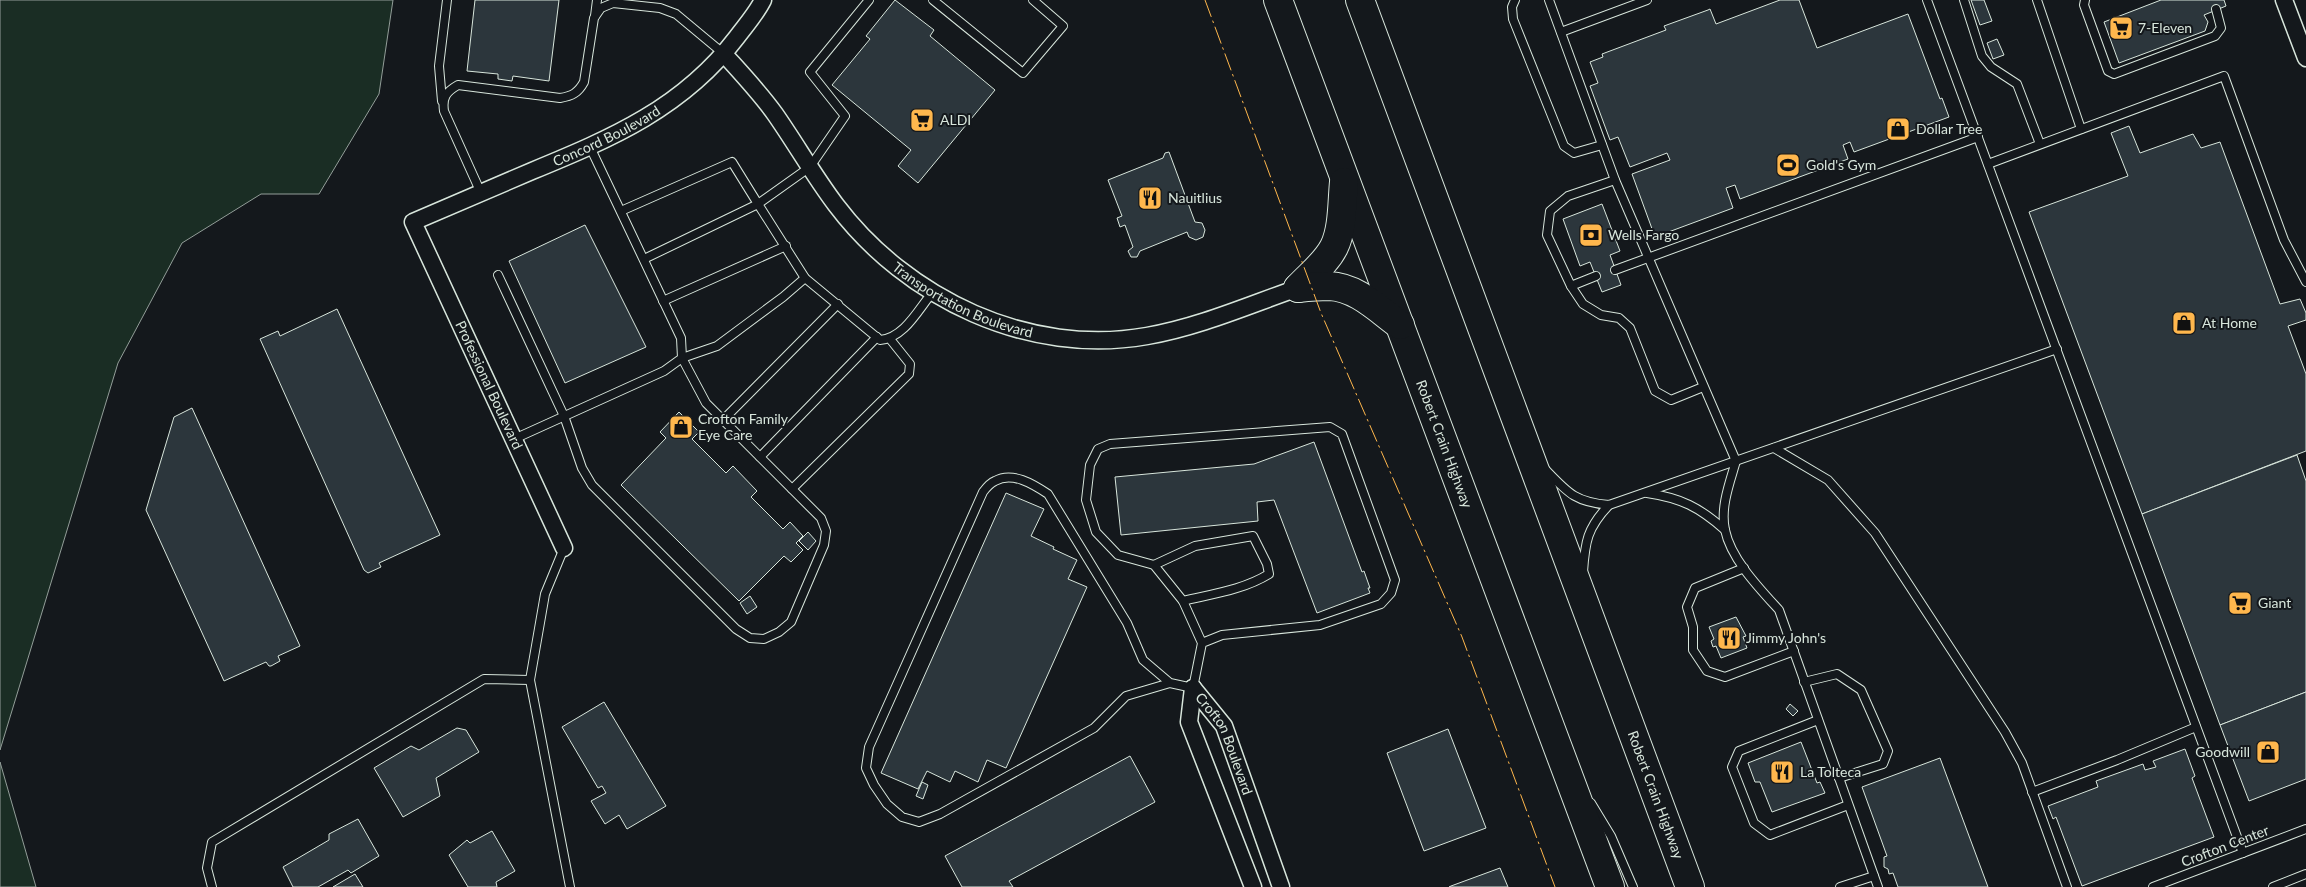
<svg xmlns="http://www.w3.org/2000/svg" width="2306" height="887" font-family="Lato,sans-serif">
<style>
.green{fill:#1a2d24;stroke:#939e99}
.building{fill:#2c363c;stroke:#d8e6dc}
.lines{fill:none;stroke-linecap:round;stroke-linejoin:round}
.lane-casing{stroke:#d8e6dc;stroke-width:10}
.street-casing{stroke:#d8e6dc;stroke-width:19}
.highway-casing{stroke:#d8e6dc;stroke-width:30}
.lane{stroke:#14181c;stroke-width:8}
.street{stroke:#14181c;stroke-width:16}
.highway{stroke:#14181c;stroke-width:28}
.power{stroke:#ffb74d;stroke-width:1;stroke-dasharray:18 4 2.5 4;stroke-linecap:butt}
.labels{text-anchor:middle;stroke-width:4;stroke-linejoin:round;paint-order:stroke}
.poi-label{font-size:14px;fill:#d8e6dc;stroke:#14181c;text-anchor:start}
.street-label{font-size:14px;fill:#d8e6dc;stroke:#14181c}
</style>
<rect width="100%" height="100%" fill="#14181c"/>
<g class="green">
<polygon points="0,0 393,0 379,94 319,194 261,194 182,243 118,363 0,750"/>
<polygon points="0,762 36,887 0,887"/>
</g>
<g class="building">
<polygon points="475,0 559,0 549,81 513,76 512,81 498,79 498,74 467,71"/>
<polygon points="895,0 934,30 930,36 995,90 918,183 898,166 911,150 832,85 870,39 866,36"/>
<polygon points="1780,0 1799,0 1817,48 1908,14 1940,99 1942,98 1949,117 1854,152 1850,142 1843,145 1848,159 1740,199 1735,185 1726,188 1733,208 1655,237 1632,174 1670,160 1667,153 1630,167 1618,137 1610,140 1590,86 1598,83 1590,62 1603,57 1602,54 1666,30 1664,26 1708,10 1710,9 1716,24"/>
<polygon points="1971,0 1984,0 1992,21 1980,25"/>
<polygon points="2161,0 2224,0 2226,6 2204,15 2208,22 2205,31 2119,63 2104,22"/>
<polygon points="1997,39 2004,55 1993,59 1987,43"/>
<polygon points="2129,126 2140,153 2193,134 2201,148 2220,142 2280,304 2300,299 2306,313 2306,320 2288,326 2306,374 2306,451 2142,514 2029,212 2128,176 2111,133"/>
<polygon points="1169,152 1195,222 1202,223 1205,230 1203,237 1196,240 1189,237 1187,232 1140,251 1137,257 1131,257 1128,251 1133,247 1125,225 1120,227 1117,218 1122,216 1108,180 1163,158 1165,153"/>
<polygon points="1602,204 1620,251 1610,255 1621,285 1602,292 1590,262 1580,266 1563,219"/>
<polygon points="585,225 646,347 565,383 509,261"/>
<polygon points="337,309 440,535 379,563 381,567 368,573 364,570 260,339 278,331 280,336"/>
<polygon points="192,408 300,646 278,656 280,661 271,666 269,666 266,662 224,681 146,510 174,417"/>
<polygon points="679,412 699,432 692,439 726,473 733,466 757,491 751,497 783,529 790,522 803,536 796,543 803,550 791,562 784,556 739,601 621,485 666,438 660,432"/>
<polygon points="1314,442 1362,572 1364,571 1370,588 1368,588 1370,593 1317,613 1274,500 1257,502 1258,521 1121,535 1115,477 1254,464"/>
<polygon points="2297,455 2306,481 2306,692 2220,725 2142,514"/>
<polygon points="1006,493 1044,509 1031,536 1054,547 1053,549 1077,560 1068,579 1087,587 1006,768 987,760 978,782 955,771 950,782 927,771 918,789 881,773"/>
<polygon points="808,532 816,541 808,550 799,541"/>
<polygon points="750,596 757,607 747,614 740,603"/>
<polygon points="1736,617 1746,636 1743,637 1747,648 1721,658 1716,646 1713,647 1711,641 1714,639 1709,627"/>
<polygon points="2306,692 2306,779 2249,801 2220,725"/>
<polygon points="604,702 666,806 627,829 619,815 605,824 591,801 606,793 602,786 598,788 562,727"/>
<polygon points="1790,704 1798,711 1793,716 1786,709"/>
<polygon points="457,728 466,730 479,752 436,778 440,796 403,817 374,768 411,746 419,750"/>
<polygon points="1448,729 1486,828 1424,851 1387,753"/>
<polygon points="1801,742 1817,783 1820,782 1825,793 1772,812 1760,782 1755,782 1748,763"/>
<polygon points="2185,749 2195,776 2192,778 2214,837 2082,886 2056,817 2053,819 2048,806 2098,787 2096,781 2143,764 2145,770 2156,767 2153,761"/>
<polygon points="1130,756 1155,802 1009,881 1013,887 962,887 945,856"/>
<polygon points="1940,758 1988,887 1898,887 1893,873 1889,874 1888,869 1884,867 1884,857 1887,856 1862,787"/>
<polygon points="922,782 928,785 923,799 916,796"/>
<polygon points="358,819 379,856 351,873 348,870 318,887 293,887 283,867 329,840 329,834"/>
<polygon points="492,831 515,871 496,882 497,887 468,887 449,855 467,840 470,843"/>
<polygon points="1500,868 1508,887 1449,887 1451,886"/>
<polygon points="355,874 363,887 333,887"/>
</g>
<g class="lines">
<g class="lane-casing">
<g id="lane">
<path d="M 869,0 L 810,72 L 845,116 L 810,167 L 758,204 L 805,278 L 880,340 C 904,338 918,310 932,293"/>
<polyline points="933,0 1023,73 1063,26 1033,0"/>
<polyline points="1515,0 1512,7 1513,19 1564,146 1574,153 1602,145"/>
<path d="M 1549,0 L 1615,180 L 1736,461 C 1730,482 1720,507 1725,530 C 1731,559 1759,588 1779,610 L 1878,887"/>
<polyline points="1927,0 2243,853"/>
<polyline points="1964,0 1982,56 1991,67 2017,84 2040,144"/>
<polyline points="2037,0 2081,129"/>
<polyline points="2085,0 2084,5 2108,71 2114,74 2215,36 2221,28 2216,9"/>
<polyline points="595,16 597,0"/>
<polyline points="1561,32 1647,0"/>
<polyline points="442,101 439,66 447,0"/>
<polyline points="1988,164 2224,76 2284,240 2306,282"/>
<polyline points="1615,180 1568,196 1550,211 1547,235 1571,286 1583,304 1601,315 1619,318 1630,328 1655,391 1671,400 1703,387"/>
<path d="M 481,193 L 444,111 C 442,97 446,92 458,85 L 560,98 C 572,96 578,93 584,82 L 594,18 L 601,8 L 613,3 L 660,8 L 676,14 L 724,54"/>
<polyline points="621,211 732,162 758,204 644,259"/>
<polyline points="1615,270 1978,137"/>
<polyline points="498,275 564,416 582,468 592,485 736,629 750,638 764,639 779,632 791,622 824,545 826,531 821,518 706,403 682,358 717,346 783,297 805,278"/>
<polyline points="1571,286 1596,276"/>
<polyline points="663,301 786,246"/>
<polyline points="723,420 838,304"/>
<polyline points="514,439 664,371 682,358 681,338 590,147"/>
<polyline points="1774,448 1828,480 1875,533 2005,732 2022,763 2067,887"/>
<polyline points="760,457 877,337"/>
<path d="M 1545,469 C 1568,493 1575,502 1609,505 L 2057,349"/>
<polyline points="792,489 909,374 910,364 890,339"/>
<path d="M 1647,493 C 1681,498 1699,507 1725,530"/>
<polyline points="564,548 545,594 530,680 570,887"/>
<path d="M 1154,565 L 1195,546 L 1253,536 L 1267,564 L 1269,574 C 1243,590 1212,594 1183,601"/>
<polyline points="1744,568 1695,588 1687,607 1693,627 1693,650 1707,671 1725,677 1794,651"/>
<path d="M 1583,572 C 1585,542 1587,528 1609,505"/>
<polyline points="1804,682 1837,674 1861,690 1888,751 1883,764 1839,778"/>
<path d="M 1170,683 L 1126,696 L 1094,728 L 940,814 L 919,822 L 902,817 L 887,804 L 874,785 L 866,768 L 869,747 L 983,492 C 986,488 990,483 995,481 C 1012,471 1033,484 1048,494 L 1127,623 L 1143,660 L 1170,683 L 1193,688 L 1202,643 L 1183,601 L 1154,565 L 1118,555 L 1096,532 L 1086,500 L 1090,465 L 1098,449 L 1110,444 L 1330,427 L 1342,434 L 1395,580 L 1391,593 L 1381,604 L 1320,625 L 1222,635 L 1202,643"/>
<polyline points="1818,720 1739,751 1732,767 1754,823 1770,835 1848,805"/>
<polyline points="2032,792 2117,760 2196,727"/>
<polyline points="1591,803 1611,836 1633,887"/>
<polyline points="212,887 207,868 212,842 484,679 530,680"/>
<polyline points="1840,887 1874,876"/>
<polyline points="2153,887 2306,829"/>
<polyline points="2273,887 2306,874"/>
</g>
</g>
<g class="street-casing">
<g id="street">
<polyline points="2284,0 2306,58"/>
<path id="s1" d="M 724,54 C 742,74 760,93 775,114 C 796,144 814,176 836,205 C 907,299 1029,357 1147,336 C 1199,327 1249,305 1298,288"/>
<path id="s2" d="M 564,548 L 413,222 C 453,205 493,188 532,171 C 612,138 683,108 737,37 C 746,25 756,14 763,0"/>
<path id="s3" d="M 1193,688 L 1224,726 L 1281,887"/>
<polyline points="1193,688 1189,722 1253,887"/>
</g>
</g>
<g class="highway-casing">
<g id="highway">
<path id="s4" d="M 1278,0 L 1610,887"/>
<path id="s5" d="M 1360,0 L 1690,887"/>
<path d="M 1298,288 C 1310,275 1326,263 1334,247 C 1343,229 1342,202 1344,182"/>
<path d="M 1298,288 C 1308,287 1319,286 1329,286 C 1357,287 1379,310 1400,325"/>
</g>
</g>
<use href="#lane" class="lane"/>
<use href="#street" class="street"/>
<use href="#highway" class="highway"/>
<polyline class="power" points="1205,0 1321,313 1462,637 1555,887"/>
</g>
<defs>
<g id="supermarket-square" transform="scale(1.25)"><rect x="-9" y="-9" width="18" height="18" rx="4" fill="#ffb74d" stroke="#14181c"/><path d="M-6-5.5h2.5l.6 2H6L4.5 2H-2.5L-4.4-4H-6ZM-1.5 3.2a1.3 1.3 0 1 0 .1 0ZM3 3.2a1.3 1.3 0 1 0 .1 0Z" fill="#111"/></g>
<g id="shop-square" transform="scale(1.25)"><rect x="-9" y="-9" width="18" height="18" rx="4" fill="#ffb74d" stroke="#14181c"/><path d="M-5-2.5h2.3a2.7 3.5 0 0 1 5.4 0H5L5.5 6h-11ZM-1.5-2.5h3a1.5 2.3 0 0 0-3 0Z" fill="#111"/></g>
<g id="stadium-square" transform="scale(1.25)"><rect x="-9" y="-9" width="18" height="18" rx="4" fill="#ffb74d" stroke="#14181c"/><path d="M0-5a6.5 5 0 1 0 0 10a6.5 5 0 1 0 0-10ZM-3.5-1.8h7v3.6h-7Z" fill="#111"/></g>
<g id="restaurant-square" transform="scale(1.25)"><rect x="-9" y="-9" width="18" height="18" rx="4" fill="#ffb74d" stroke="#14181c"/><path d="M-5-6h1v4h1v-4h1v4h1v-4h1v5L-1.5 .5V6h-2V.5L-5-1ZM5-6V6H3V1.5H1.5Q1.5-4 5-6Z" fill="#111"/></g>
<g id="bank-square" transform="scale(1.25)"><rect x="-9" y="-9" width="18" height="18" rx="4" fill="#ffb74d" stroke="#14181c"/><path d="M-6-4H6V4H-6ZM0-2.3a2.3 2.3 0 1 0 0 4.6a2.3 2.3 0 1 0 0-4.6Z" fill="#111"/></g>
</defs>
<g fill-rule="evenodd">
<use href="#supermarket-square" x="2121" y="28"/>
<use href="#supermarket-square" x="922" y="120"/>
<use href="#shop-square" x="1898" y="129"/>
<use href="#stadium-square" x="1788" y="165"/>
<use href="#restaurant-square" x="1150" y="198"/>
<use href="#bank-square" x="1591" y="235"/>
<use href="#shop-square" x="2184" y="323"/>
<use href="#shop-square" x="681" y="427"/>
<use href="#supermarket-square" x="2240" y="603"/>
<use href="#restaurant-square" x="1729" y="638"/>
<use href="#shop-square" x="2268" y="752"/>
<use href="#restaurant-square" x="1782" y="772"/>
</g>
<g class="labels">
<g class="poi-label">
<text x="2138" y="33">7-Eleven</text>
<text x="940" y="125">ALDI</text>
<text x="1916" y="134">Dollar Tree</text>
<text x="1806" y="170">Gold's Gym</text>
<text x="1168" y="203">Nauitlius</text>
<text x="1608" y="240">Wells Fargo</text>
<text x="2202" y="328">At Home</text>
<text x="698" y="424">Crofton Family<tspan x="698" dy="16">Eye Care</tspan></text>
<text x="2258" y="608">Giant</text>
<text x="1746" y="643">Jimmy John's</text>
<text x="2250" y="757" text-anchor="end">Goodwill</text>
<text x="1800" y="777">La Tolteca</text>
</g>
<g class="street-label">
<text dy="5" stroke="none"><textPath href="#s2" startOffset="571">Concord Boulevard</textPath></text>
<text dy="5" stroke="none"><textPath href="#s1" startOffset="350">Transportation Boulevard</textPath></text>
<text transform="translate(489 385) rotate(65)" y="5">Professional Boulevard</text>
<text dy="5" stroke="none"><textPath href="#s4" startOffset="474">Robert Crain Highway</textPath></text>
<text dy="5" stroke="none"><textPath href="#s3" startOffset="65">Crofton Boulevard</textPath></text>
<text dy="5" stroke="none"><textPath href="#s5" startOffset="848">Robert Crain Highway</textPath></text>
<text transform="translate(2225 846) rotate(-21)" y="5">Crofton Center</text>
</g>
</g>
</svg>
